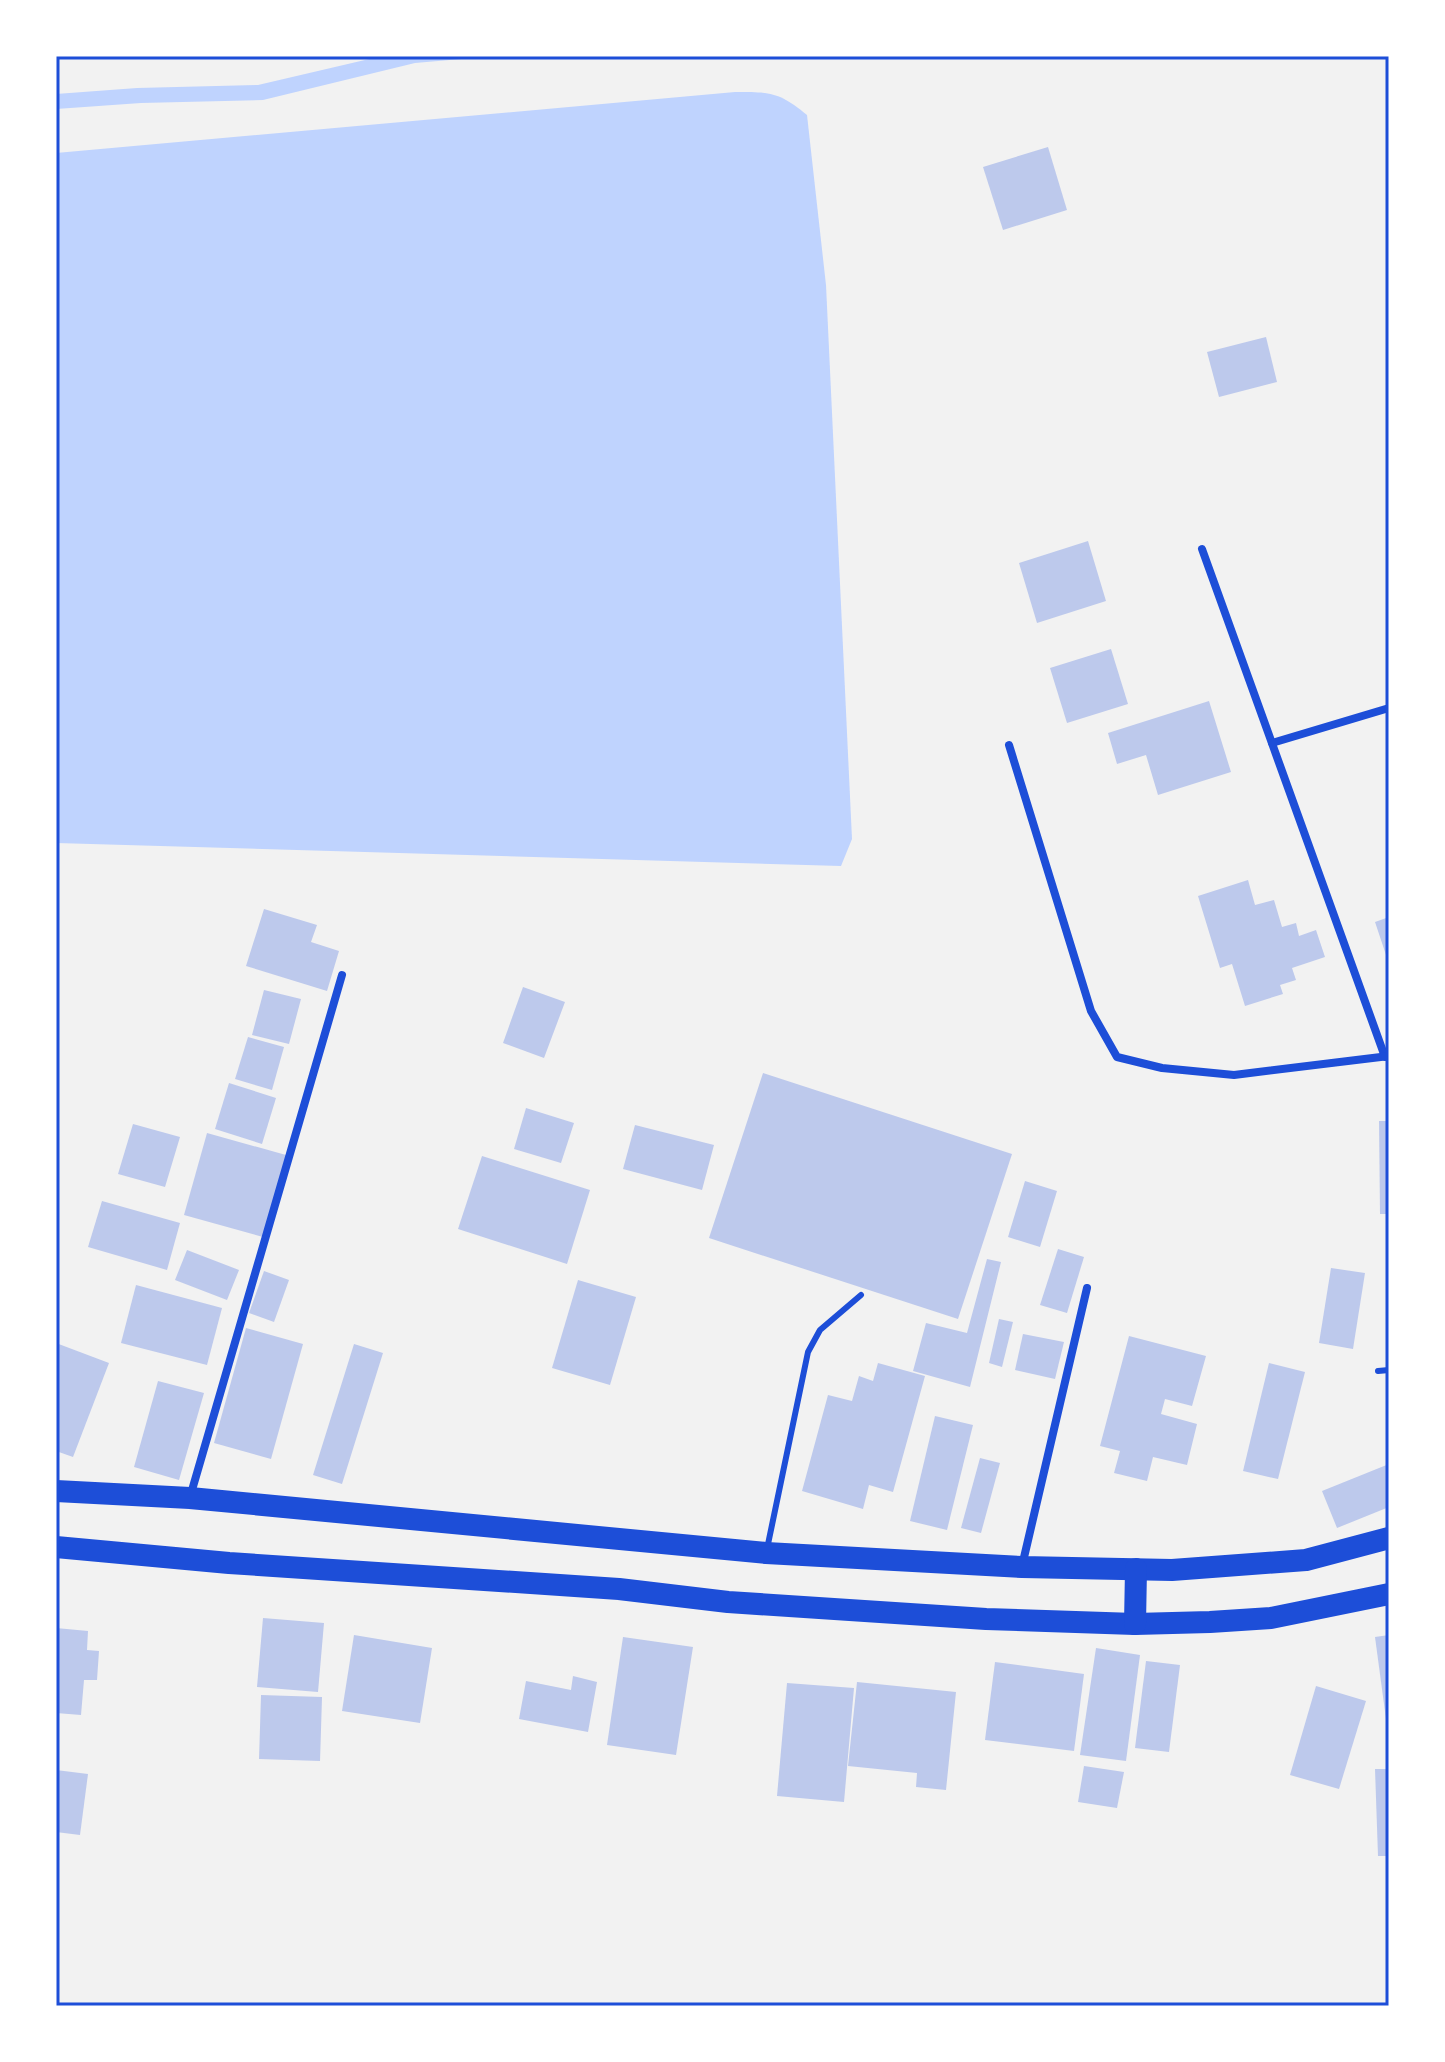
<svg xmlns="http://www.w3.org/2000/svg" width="1445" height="2062" font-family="Mulish,sans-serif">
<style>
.water{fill:#bfd3fe}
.building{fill:#bdc9ec}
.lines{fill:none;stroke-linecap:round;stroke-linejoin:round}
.service{stroke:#1d4ed8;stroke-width:6}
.minor{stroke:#1d4ed8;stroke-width:8}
.trunk{stroke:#1d4ed8;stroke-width:22}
.neatline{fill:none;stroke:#1d4ed8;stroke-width:3}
</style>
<rect width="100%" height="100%" fill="#f2f2f2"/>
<g class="water">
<polygon points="382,56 496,56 415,63 263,100 141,103 56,109 56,94 137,88 258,85"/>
<path d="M 735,92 C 771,92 779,92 807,115 L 826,285 L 852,839 L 841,866 L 56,843 L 56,153 Z"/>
</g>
<g class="building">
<polygon points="1048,147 1067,210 1003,230 983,167"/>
<polygon points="1266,337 1277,382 1219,397 1207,352"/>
<polygon points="1088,541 1106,601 1037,623 1019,563"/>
<polygon points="1111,649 1128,704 1067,723 1050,668"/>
<polygon points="1209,701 1231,772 1158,795 1146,755 1117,764 1108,733"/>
<polygon points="1248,880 1255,905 1274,900 1282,927 1296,923 1299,936 1316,930 1325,957 1292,968 1296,980 1280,985 1283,994 1245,1006 1232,964 1220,968 1198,896"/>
<polygon points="264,909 317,925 311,942 339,951 327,991 246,966"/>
<polygon points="1389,917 1389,961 1388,961 1375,922"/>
<polygon points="523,987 565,1002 544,1058 503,1043"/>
<polygon points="264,990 301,999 289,1044 252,1035"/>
<polygon points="248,1037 284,1047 272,1090 235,1079"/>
<polygon points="763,1073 1012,1154 958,1319 709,1238"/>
<polygon points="229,1083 276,1098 262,1144 215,1129"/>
<polygon points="526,1108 574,1123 561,1163 514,1149"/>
<polygon points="1379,1121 1389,1121 1389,1214 1380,1214"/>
<polygon points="133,1124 180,1137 165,1187 118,1174"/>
<polygon points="635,1125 714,1145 702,1190 623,1169"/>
<polygon points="207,1133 286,1155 263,1237 184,1215"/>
<polygon points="482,1156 590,1190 567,1264 458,1229"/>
<polygon points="1025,1181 1057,1191 1040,1247 1008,1237"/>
<polygon points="102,1201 180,1223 167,1270 88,1247"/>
<polygon points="1058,1249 1084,1257 1067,1313 1040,1305"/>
<polygon points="187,1250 239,1270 227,1300 175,1280"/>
<polygon points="987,1259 1001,1262 970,1387 913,1371 926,1323 967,1333"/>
<polygon points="1331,1268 1365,1273 1353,1349 1319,1343"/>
<polygon points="264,1271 289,1280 274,1322 249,1313"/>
<polygon points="578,1280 636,1297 610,1385 552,1368"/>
<polygon points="136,1285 222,1308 207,1365 121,1343"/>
<polygon points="999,1319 1013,1322 1002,1367 989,1363"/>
<polygon points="246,1328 303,1344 271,1459 214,1443"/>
<polygon points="1023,1334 1064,1342 1055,1379 1015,1370"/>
<polygon points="1129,1336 1206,1356 1192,1406 1165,1399 1161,1414 1197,1424 1187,1465 1153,1457 1147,1481 1114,1473 1120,1451 1100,1446"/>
<polygon points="56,1343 109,1363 73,1457 56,1451"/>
<polygon points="354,1344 383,1353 342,1484 313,1475"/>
<polygon points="878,1363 925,1376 893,1492 869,1485 863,1509 802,1491 828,1395 852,1401 859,1376 873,1381"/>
<polygon points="1269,1363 1305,1372 1278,1479 1243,1471"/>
<polygon points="158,1381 204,1393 179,1480 134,1467"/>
<polygon points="935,1416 973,1425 947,1530 910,1521"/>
<polygon points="980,1458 1000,1463 981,1533 961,1528"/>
<polygon points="1389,1464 1389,1507 1337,1528 1322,1491"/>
<polygon points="263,1618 324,1623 318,1692 257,1687"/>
<polygon points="56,1628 88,1631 87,1650 99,1651 97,1680 84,1680 81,1715 56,1713"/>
<polygon points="354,1635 432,1648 420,1723 342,1711"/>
<polygon points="1389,1635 1389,1718 1386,1719 1375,1637"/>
<polygon points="623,1637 693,1647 676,1755 607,1745"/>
<polygon points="1096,1648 1140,1655 1126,1761 1080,1755"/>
<polygon points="1146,1661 1180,1665 1169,1752 1135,1748"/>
<polygon points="995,1662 1084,1674 1074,1751 985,1740"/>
<polygon points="573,1676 597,1682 588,1732 519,1719 526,1681 571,1690"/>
<polygon points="857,1682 956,1692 946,1790 916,1787 917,1773 848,1766"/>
<polygon points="787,1683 854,1688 844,1802 777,1796"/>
<polygon points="1316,1686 1366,1701 1339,1789 1290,1775"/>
<polygon points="261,1695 322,1697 320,1761 259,1759"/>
<polygon points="1084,1766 1124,1772 1117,1808 1078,1802"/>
<polygon points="1375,1769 1389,1769 1389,1856 1378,1856"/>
<polygon points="56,1770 88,1774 80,1835 56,1832"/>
</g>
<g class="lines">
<g class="service">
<polyline points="1378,1371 1389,1370"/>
<polyline points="767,1549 808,1352 820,1330 861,1295"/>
</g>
<g class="minor">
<polyline points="1202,549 1385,1057"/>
<polyline points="1272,743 1389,708"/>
<polyline points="1009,745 1091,1011 1117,1057 1162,1068 1234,1075 1389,1056"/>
<polyline points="190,1497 342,975"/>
<polyline points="1022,1566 1087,1288"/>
</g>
<g class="trunk">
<polyline points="56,1491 190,1498 766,1553 1022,1567 1172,1570 1306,1560 1389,1538"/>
<polyline points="56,1547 229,1563 619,1589 728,1602 986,1619 1135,1624 1210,1622 1271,1618 1389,1594"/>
<polyline points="1135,1624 1136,1569"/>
</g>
</g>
<rect width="1445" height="2062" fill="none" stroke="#ffffff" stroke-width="116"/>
<rect x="58" y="58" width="1329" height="1946" class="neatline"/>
</svg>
